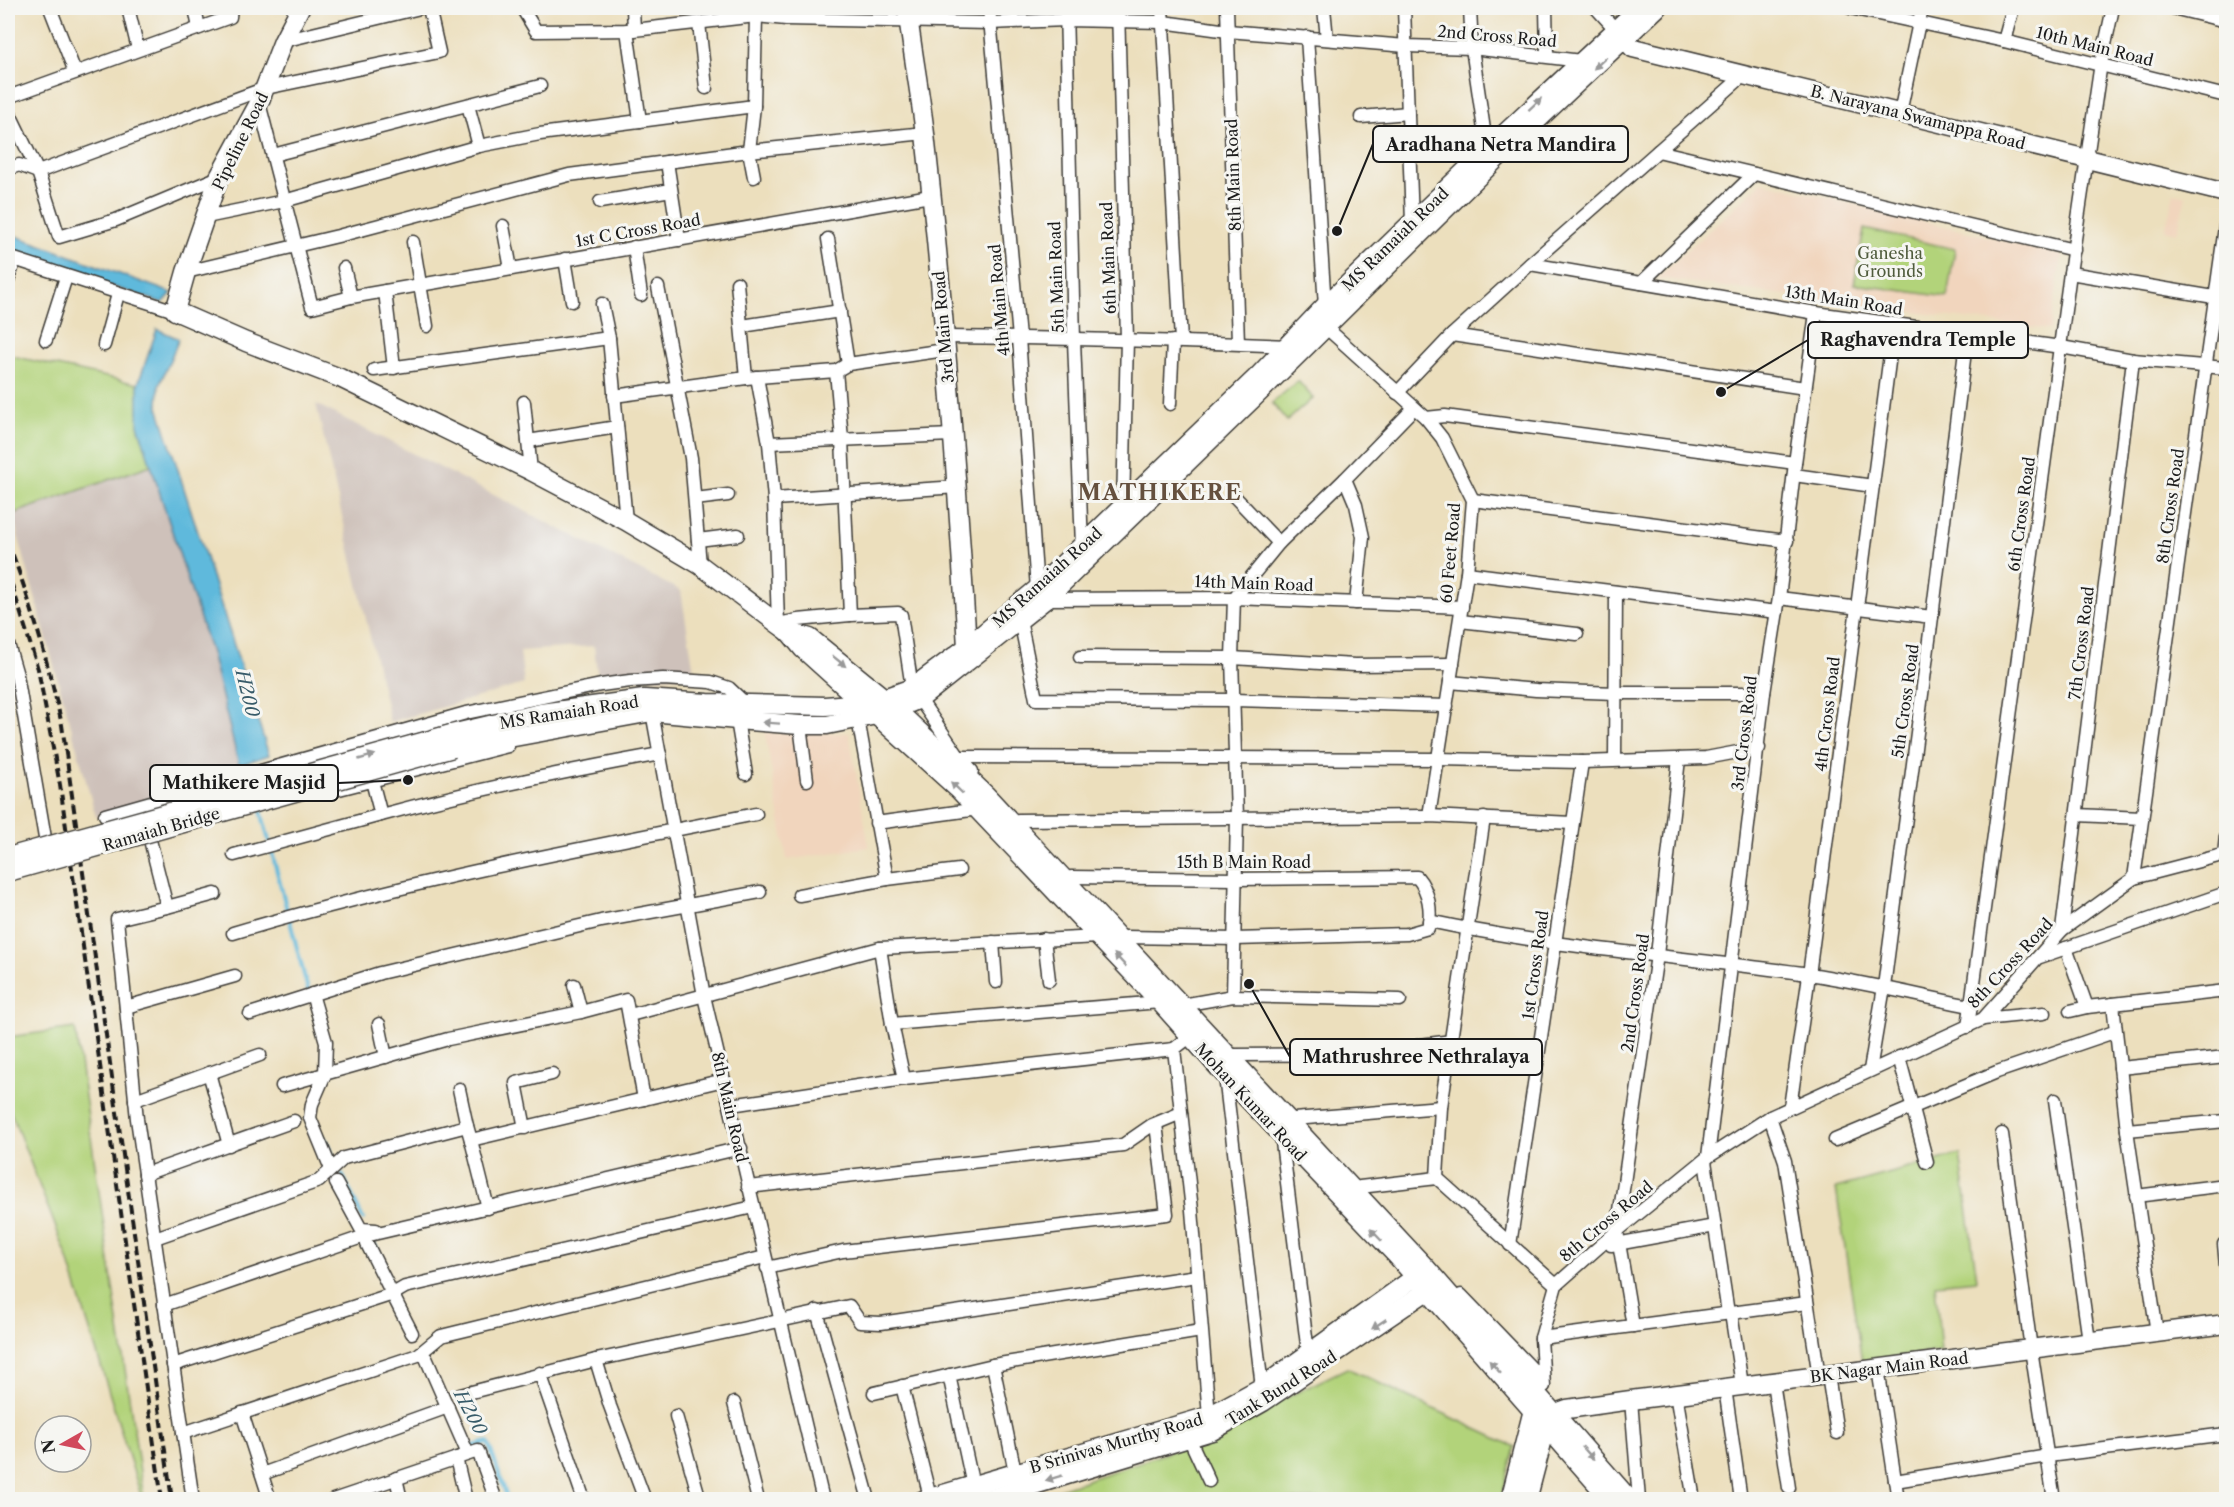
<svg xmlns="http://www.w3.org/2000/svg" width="2234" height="1507" font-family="'Libre Caslon Text',serif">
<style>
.built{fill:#f1d5bd}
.industrial{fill:#cec1ba}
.green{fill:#b2d37a;stroke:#67784b;stroke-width:1.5}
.water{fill:#5fb9dc;stroke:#3e6a7c;stroke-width:1.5}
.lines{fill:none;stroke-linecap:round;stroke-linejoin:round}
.stream{stroke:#5fb9dc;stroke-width:4}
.street-casing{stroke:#3b3934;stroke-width:15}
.secondary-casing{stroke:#3b3934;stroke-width:21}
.street{stroke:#fff;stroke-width:12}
.secondary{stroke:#fff;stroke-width:18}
.rail{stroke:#1c1c1c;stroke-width:4;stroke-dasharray:9 4.5;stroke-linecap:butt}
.secondary-bridge-casing{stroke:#3b3934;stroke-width:21;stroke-linecap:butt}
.secondary-bridge{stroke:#fff;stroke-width:18}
.oneway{fill:#999}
.labels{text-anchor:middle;stroke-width:6;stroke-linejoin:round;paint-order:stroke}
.street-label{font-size:16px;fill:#1c1c1c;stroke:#f6f6f2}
.park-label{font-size:16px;fill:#505c3d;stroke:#f6f6f2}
.water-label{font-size:18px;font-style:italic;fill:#375b69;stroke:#f6f6f2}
.district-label{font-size:22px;font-weight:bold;letter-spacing:1.5px;fill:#65503e;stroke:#f6f6f2}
.leader{fill:none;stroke:#1c1c1c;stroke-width:2}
.callout-dot{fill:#1c1c1c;stroke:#f6f6f2;stroke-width:2}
.callout{fill:#f6f6f2;stroke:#1c1c1c;stroke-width:2}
.callout-label{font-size:18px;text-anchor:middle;font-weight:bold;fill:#1c1c1c}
</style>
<rect width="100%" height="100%" fill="#f6f6f2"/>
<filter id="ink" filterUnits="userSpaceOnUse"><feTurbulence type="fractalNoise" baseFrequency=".0167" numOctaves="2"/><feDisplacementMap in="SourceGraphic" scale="12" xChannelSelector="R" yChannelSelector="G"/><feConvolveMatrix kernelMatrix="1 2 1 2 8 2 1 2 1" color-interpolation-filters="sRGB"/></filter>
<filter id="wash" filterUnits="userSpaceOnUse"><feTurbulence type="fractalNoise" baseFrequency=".008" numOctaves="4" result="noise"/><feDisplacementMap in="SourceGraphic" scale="24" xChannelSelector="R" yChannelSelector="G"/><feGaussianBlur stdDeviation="1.35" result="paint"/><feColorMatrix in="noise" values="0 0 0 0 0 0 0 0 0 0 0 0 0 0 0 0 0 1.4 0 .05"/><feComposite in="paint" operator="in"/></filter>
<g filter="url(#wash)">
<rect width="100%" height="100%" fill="#ecdfbd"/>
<g class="built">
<polygon points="1762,182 2062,255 2050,330 1657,278"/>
<polygon points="2174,193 2186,196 2177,233 2165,230"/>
<polygon points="765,733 849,733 869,847 787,860"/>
</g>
<g class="industrial">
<polygon points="316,404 681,591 695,677 598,679 594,646 520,651 524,684 390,722"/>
<polygon points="151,465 212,656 239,765 204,774 206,785 96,817 12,514"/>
</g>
<g class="green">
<polygon points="1864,229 1955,249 1947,297 1854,284"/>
<polygon points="8,355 138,384 138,425 151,465 12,514 8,507"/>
<polygon points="1298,381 1313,398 1287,421 1272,403"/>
<polygon points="75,1028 144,1499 142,1499 67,1256 8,1105 8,1037"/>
<polygon points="1960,1154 1977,1280 1935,1284 1941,1351 1862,1362 1836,1188"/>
<polygon points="1347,1368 1515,1447 1501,1499 1028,1500 1187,1446"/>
</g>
<g class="water">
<polygon points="8,233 172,293 163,303 8,253"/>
<polygon points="157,329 179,339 159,386 158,407 269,755 239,765 212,656 138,425 138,384"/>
</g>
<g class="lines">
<g class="stream">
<polyline points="260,807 309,994"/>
<polyline points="325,1139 332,1154"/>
<polyline points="342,1174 363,1219"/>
<polyline points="372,1239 381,1258"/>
<polyline points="468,1444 469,1447 488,1442 508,1500"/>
</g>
</g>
</g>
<g filter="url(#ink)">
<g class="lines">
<g class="street-casing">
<g id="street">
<polyline points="50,8 75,72"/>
<polyline points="128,8 138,49"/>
<polyline points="195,8 199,28"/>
<polyline points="522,8 536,31 634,30 756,16 786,19 990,23 1066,20 1163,22 1228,31 1406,46 1472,48 1581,61"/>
<polyline points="633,8 634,30"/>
<polyline points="989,8 1019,338 1037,589"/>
<polyline points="1066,8 1074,340 1082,546"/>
<polyline points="1118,8 1127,339 1123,507"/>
<polyline points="1162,8 1181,341"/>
<polyline points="1227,8 1238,343"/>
<polyline points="1324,8 1327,39"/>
<polyline points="1404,8 1412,222"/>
<polyline points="1470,8 1472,48 1487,150"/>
<polyline points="1546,8 1547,55"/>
<polyline points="1596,8 1616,30"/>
<polyline points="1850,8 2004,41 2226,96"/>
<polyline points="2173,8 2226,21"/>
<polyline points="699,23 706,88"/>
<polyline points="627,30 640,121"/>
<polyline points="1307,37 1325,306"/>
<polyline points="283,41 420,8"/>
<polyline points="2004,41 2013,8"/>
<polyline points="8,97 230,17 231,8"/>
<polyline points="259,103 312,307 351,297 930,196"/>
<polyline points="468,105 479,146"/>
<polyline points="8,110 38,172 59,237 116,220 219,177"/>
<polyline points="1900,113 1922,8"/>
<polyline points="1361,117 1408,113"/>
<polyline points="1658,151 2074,250"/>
<polyline points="273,155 540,86"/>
<polyline points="667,162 679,240"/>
<polyline points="8,169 19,165 38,172 266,88 439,52 429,8"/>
<polyline points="754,177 749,151 754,106 756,16"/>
<polyline points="600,202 671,190"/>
<polyline points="206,217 284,201 479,146 540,134 754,106"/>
<polyline points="503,226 511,269"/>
<polyline points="828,239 848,364"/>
<polyline points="413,242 427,326"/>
<polyline points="634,247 641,295"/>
<polyline points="8,257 175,311"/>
<polyline points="565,259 572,301"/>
<polyline points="1530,264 1816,313 2061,347 2133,360 2226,368"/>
<polyline points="344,268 351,297"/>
<polyline points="186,272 338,236 569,175 749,151 925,133"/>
<polyline points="2070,273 2226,299"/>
<polyline points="8,280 15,260"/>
<polyline points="737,283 746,378"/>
<polyline points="1641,283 1754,174"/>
<polyline points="658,287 691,458 700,565"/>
<polyline points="385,291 394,368"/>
<polyline points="602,304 609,338 626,521"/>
<polyline points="1320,322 1426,418 1442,438 1473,500 1467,573 1429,816"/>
<polyline points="742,326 840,311"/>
<polyline points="1452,335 1805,388"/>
<path d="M 945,337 C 1059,338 1174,341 1289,346"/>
<polyline points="46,340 66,277"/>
<polyline points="104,345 118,294"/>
<polyline points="374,370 609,338"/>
<polyline points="757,377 769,443 774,499 778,624 798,620 850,615 842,439 836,371"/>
<polyline points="1397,393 1452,335 1530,264 1744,75"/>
<polyline points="614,396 746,378 836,371 848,364 945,350"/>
<polyline points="524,402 531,471"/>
<polyline points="1170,404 1173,341"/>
<polyline points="1426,418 1445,416 1795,463"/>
<polyline points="528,441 617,427"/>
<polyline points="769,443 952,435"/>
<polyline points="1794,475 1873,486"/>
<polyline points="1345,479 1356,505 1363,537 1356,603"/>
<polyline points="1233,495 1279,543"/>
<polyline points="695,499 728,495"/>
<polyline points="774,499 958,487"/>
<polyline points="1473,500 1787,541"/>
<polyline points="698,540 738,535"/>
<polyline points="1467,573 1777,612"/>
<polyline points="1779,598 1932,617"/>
<polyline points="1046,599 1234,598 1462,607"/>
<polyline points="850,615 898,613 901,615 912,688 959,757 972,771"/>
<polyline points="1020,620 1036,699 1234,700 1447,706"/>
<polyline points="1460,621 1577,634"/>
<polyline points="8,644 17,675 45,838"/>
<polyline points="1080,657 1232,658 1355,665 1453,664"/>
<polyline points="1450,682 1536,690 1615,693 1764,693"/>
<polyline points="854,713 858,719 887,879"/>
<polyline points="647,714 652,712 704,996 823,1500"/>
<polyline points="737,720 746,774"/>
<polyline points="800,725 807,780"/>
<polyline points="959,757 1438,759 1582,762 1706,758 1759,748"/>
<polyline points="1615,760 1616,592"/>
<path d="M 372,781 L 381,815 C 473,790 566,771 660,754"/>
<polyline points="339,789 508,746"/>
<polyline points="105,815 466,713 601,685 630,681 663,679 711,682 729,688 746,704"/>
<polyline points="2077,815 2142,818"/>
<polyline points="1484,818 1441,1107 1437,1178 1556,1285"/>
<polyline points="1018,820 1429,816 1572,823"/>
<polyline points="876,823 978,809"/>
<polyline points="150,840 167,907 117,919 137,1119 193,1500"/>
<polyline points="234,855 381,815"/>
<polyline points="2224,855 2226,836"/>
<path d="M 1071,877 L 1236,879 L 1417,877 C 1429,891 1432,911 1428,928 L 1407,934 L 1235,939 L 1126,937"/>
<polyline points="2134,878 2226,854"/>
<polyline points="799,895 887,879 959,870"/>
<polyline points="167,907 215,894"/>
<path d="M 1429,921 C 1554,948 1682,957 1809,974 C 1863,982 1916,995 1970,1006"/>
<polyline points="2062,930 2133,360"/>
<path d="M 233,933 C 405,882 581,848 756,814"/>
<polyline points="1044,939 1049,980"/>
<polyline points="993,942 996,982"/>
<polyline points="880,948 892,1024 904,1079"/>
<polyline points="2066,948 2087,1007"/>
<polyline points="2040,957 2226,893"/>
<polyline points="574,985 581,1012"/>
<polyline points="312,994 326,1042 325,1074 312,1104 310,1118 331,1169"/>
<polyline points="1233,996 1237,817 1232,658 1234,598 1279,543 1345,479 1414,408"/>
<polyline points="2113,1004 2127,1130 2157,1333"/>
<polyline points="126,1007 235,976"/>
<polyline points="1180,1010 1188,1004 1233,996 1400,1000"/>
<polyline points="2070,1011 2087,1007 2226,991"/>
<polyline points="250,1014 380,973 601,921 760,892"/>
<polyline points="630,1015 880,948 1099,937"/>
<polyline points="1983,1019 2044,1013"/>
<polyline points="379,1024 386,1057"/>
<polyline points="892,1024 1160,1002"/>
<polyline points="1968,1027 2070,273 2101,63 2113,8"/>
<polyline points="1196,1032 1174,1049 1192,1210 1209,1416"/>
<polyline points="1235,1055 1416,1054 1420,1045 1452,1041"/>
<polyline points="1899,1057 1927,1162"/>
<polyline points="2120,1068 2226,1057"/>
<polyline points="1870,1070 1884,987 1932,617 1967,335"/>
<polyline points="209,1073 229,1145"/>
<polyline points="1225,1076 1262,1387"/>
<polyline points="282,1086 448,1039 581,1012 626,1000 644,1099"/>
<polyline points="459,1089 467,1126"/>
<polyline points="135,1100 260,1055"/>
<polyline points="2055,1100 2089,1341"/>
<polyline points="731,1105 904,1079 1174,1049"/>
<polyline points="1790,1107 1809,975 1894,324"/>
<polyline points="1770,1117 1785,1161 1819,1376"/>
<polyline points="1294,1119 1441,1107"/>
<polyline points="525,1128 516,1083 552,1074"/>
<polyline points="2127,1130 2226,1121"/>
<polyline points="1281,1134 1308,1353"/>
<polyline points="2002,1134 2031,1349 2054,1500"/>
<polyline points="471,1140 488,1208"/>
<polyline points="1835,1140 1997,1072 2114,1032"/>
<polyline points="1708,1157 1764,693 1779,598 1795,463 1816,313"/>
<polyline points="1705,1161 1728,1313"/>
<polyline points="145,1174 294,1121"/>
<polyline points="336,1183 361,1229 376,1230"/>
<polyline points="748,1187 1123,1145 1152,1125 1181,1113"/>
<polyline points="1360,1187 1437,1178"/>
<polyline points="2136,1196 2226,1185"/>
<polyline points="155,1238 319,1181 344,1158 467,1126 471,1140 724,1080"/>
<polyline points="367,1244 412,1333"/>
<polyline points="2224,1244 2226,1266"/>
<polyline points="1510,1245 1582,762"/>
<polyline points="1611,1245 1715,1226"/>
<polyline points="767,1268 843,1251 1167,1214 1156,1124"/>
<polyline points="1461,1295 1543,1380"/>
<polyline points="164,1305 365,1236 741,1148"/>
<polyline points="817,1311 869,1500"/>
<polyline points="1731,1313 1742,1385"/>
<polyline points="1633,1326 1617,1231 1657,955 1679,759"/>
<polyline points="1541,1338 1807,1303"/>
<polyline points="426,1358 468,1454"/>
<polyline points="596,1360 610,1406 645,1500"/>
<polyline points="173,1365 393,1294 405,1287 753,1207"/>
<polyline points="993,1365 1015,1472"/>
<polyline points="1878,1368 1898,1500"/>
<polyline points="540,1373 584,1500"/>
<polyline points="949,1375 973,1486"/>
<polyline points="1828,1375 1837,1433"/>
<polyline points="1773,1382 1789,1488"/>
<polyline points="902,1386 930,1497"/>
<polyline points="1544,1386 1541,1338 1556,1285 1617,1231 1708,1157 1770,1117 1983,1019 2062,930 2134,878 2226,220"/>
<polyline points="1725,1388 1741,1500"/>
<polyline points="874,1393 993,1365 1201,1331"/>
<polyline points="1676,1394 1694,1500"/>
<polyline points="460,1395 596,1360 849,1306 860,1322 881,1323 1197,1276"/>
<polyline points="1631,1400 1639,1500"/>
<polyline points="734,1403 758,1500"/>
<polyline points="242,1413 270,1500"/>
<polyline points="676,1416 700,1500"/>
<polyline points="183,1433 418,1355 441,1336 765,1257"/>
<polyline points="1189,1438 1209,1481"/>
<polyline points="456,1458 466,1500"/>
<polyline points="262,1474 448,1407"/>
<polyline points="396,1478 401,1500"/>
<polyline points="1895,1481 2048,1456 2226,1434"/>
<polyline points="333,1500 478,1451 496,1500"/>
</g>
</g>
<g class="secondary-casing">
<g id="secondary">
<polyline points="300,8 283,41 259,103 219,177 186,272 175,311 246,342 340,378 531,471 626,521 700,565 778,624 789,632 810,638 884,698 985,794 1427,1269 1630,1500"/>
<path d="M 907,8 C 912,50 920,92 925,134 C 944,304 957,476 967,647"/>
<polyline points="1617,31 1633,48 2226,193"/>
<polyline points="789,632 803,649 959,790 1160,1002 1225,1075 1397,1256 1611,1500"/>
<polyline points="451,734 541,713 644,699 708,703 825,706 864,703 884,698 912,688 967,647 1037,589 1260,374 1325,306 1487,150 1639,8"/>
<polyline points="453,748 652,712 737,720 800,725 827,725 886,713 920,699 1046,599 1269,383 1496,159 1657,8"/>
<polyline points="1553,1414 1567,1409 1631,1400 2226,1324"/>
<polyline points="923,1500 1209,1416 1262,1387 1425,1270"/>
<polyline points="985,1500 1212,1431 1263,1402 1437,1284"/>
<polyline points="1510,1500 1535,1402"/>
<polyline points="1527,1500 1548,1420"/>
</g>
</g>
<use href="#street" class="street"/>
<use href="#secondary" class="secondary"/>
<g class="rail">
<path d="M 8,542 C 31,602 48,663 62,725 L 172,1500"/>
<polyline points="8,572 38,669 60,785 162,1500"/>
</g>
<g class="secondary-bridge-casing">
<g id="secondary-bridge">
<polyline points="8,857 451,734"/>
<polyline points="8,872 453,748"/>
</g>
</g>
<use href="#secondary-bridge" class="secondary-bridge"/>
</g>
<defs><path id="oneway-solid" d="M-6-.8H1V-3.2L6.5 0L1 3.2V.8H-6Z" transform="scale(1.5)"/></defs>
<g class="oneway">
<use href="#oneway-solid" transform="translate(1600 63) rotate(137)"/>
<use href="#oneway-solid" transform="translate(1535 104) rotate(-43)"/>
<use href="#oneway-solid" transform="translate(839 661) rotate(39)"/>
<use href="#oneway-solid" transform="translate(771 723) rotate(-176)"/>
<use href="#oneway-solid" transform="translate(367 757) rotate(-16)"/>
<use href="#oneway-solid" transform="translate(957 788) rotate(-136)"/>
<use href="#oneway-solid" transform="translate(1120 960) rotate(-133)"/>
<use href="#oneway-solid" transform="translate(1376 1235) rotate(-134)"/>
<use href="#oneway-solid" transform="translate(1379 1324) rotate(146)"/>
<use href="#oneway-solid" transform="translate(1495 1367) rotate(-132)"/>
<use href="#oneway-solid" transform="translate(1588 1453) rotate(48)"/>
<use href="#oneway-solid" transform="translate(1054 1478) rotate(163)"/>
</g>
</g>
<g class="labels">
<g class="street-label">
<text transform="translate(1497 36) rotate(5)" y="6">2nd Cross Road</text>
<text transform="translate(2095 46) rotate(14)" y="6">10th Main Road</text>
<text transform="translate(1918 117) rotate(14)" y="6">B. Narayana Swamappa Road</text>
<text transform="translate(240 141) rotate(-64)" y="6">Pipeline Road</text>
<text transform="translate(1233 175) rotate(-92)" y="6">8th Main Road</text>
<text transform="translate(638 230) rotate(-10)" y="6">1st C Cross Road</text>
<text transform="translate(1395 239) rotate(-44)" y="6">MS Ramaiah Road</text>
<text transform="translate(1108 258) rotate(-92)" y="6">6th Main Road</text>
<text transform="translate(1056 277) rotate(-92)" y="6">5th Main Road</text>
<text transform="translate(999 300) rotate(-95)" y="6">4th Main Road</text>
<text transform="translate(1844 300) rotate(9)" y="6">13th Main Road</text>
<text transform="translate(943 327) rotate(-95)" y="6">3rd Main Road</text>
<text transform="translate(2170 506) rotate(-82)" y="6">8th Cross Road</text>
<text transform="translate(2021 514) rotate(-82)" y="6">6th Cross Road</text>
<text transform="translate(1450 553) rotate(-85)" y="6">60 Feet Road</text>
<text transform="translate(1047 577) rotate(-42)" y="6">MS Ramaiah Road</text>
<text transform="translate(1254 583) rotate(2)" y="6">14th Main Road</text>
<text transform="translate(2081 643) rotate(-83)" y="6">7th Cross Road</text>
<text transform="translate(1905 701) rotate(-82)" y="6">5th Cross Road</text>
<text transform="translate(569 712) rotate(-9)" y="6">MS Ramaiah Road</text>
<text transform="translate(1827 714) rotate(-83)" y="6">4th Cross Road</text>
<text transform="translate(1744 733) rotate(-83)" y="6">3rd Cross Road</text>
<text transform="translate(161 829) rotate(-16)" y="6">Ramaiah Bridge</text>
<text x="1244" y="868">15th B Main Road</text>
<text transform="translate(2010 963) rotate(-47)" y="6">8th Cross Road</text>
<text transform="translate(1535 965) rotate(-82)" y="6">1st Cross Road</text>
<text transform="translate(1635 993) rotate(-82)" y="6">2nd Cross Road</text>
<text transform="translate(1251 1102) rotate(47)" y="6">Mohan Kumar Road</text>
<text transform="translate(730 1107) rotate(77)" y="6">8th Main Road</text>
<text transform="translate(1606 1221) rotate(-40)" y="6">8th Cross Road</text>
<text transform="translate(1889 1367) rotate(-7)" y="6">BK Nagar Main Road</text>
<text transform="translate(1281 1388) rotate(-32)" y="6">Tank Bund Road</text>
<text transform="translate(1116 1443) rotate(-16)" y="6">B Srinivas Murthy Road</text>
</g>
<g class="park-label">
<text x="1890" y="259">Ganesha<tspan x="1890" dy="18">Grounds</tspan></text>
</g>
<g class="water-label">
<text transform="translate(247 693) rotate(76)" y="6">H200</text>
<text transform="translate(470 1412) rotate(62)" y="6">H200</text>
</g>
<g class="district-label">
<text x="1160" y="500">MATHIKERE</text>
</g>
</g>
<path class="leader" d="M1337 231L1373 144M1721 392L1808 340M408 780L338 783M1249 984L1290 1057"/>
<g class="callout-dot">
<circle cx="1337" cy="231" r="6"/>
<circle cx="1721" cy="392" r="6"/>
<circle cx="408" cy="780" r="6"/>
<circle cx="1249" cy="984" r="6"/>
</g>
<g class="callout">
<rect x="1373" y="126" width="255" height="36" rx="6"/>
<rect x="1808" y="322" width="220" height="36" rx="6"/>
<rect x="150" y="765" width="188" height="36" rx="6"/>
<rect x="1290" y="1039" width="252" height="36" rx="6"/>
</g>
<g class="callout-label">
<text x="1501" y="151">Aradhana Netra Mandira</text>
<text x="1918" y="346">Raghavendra Temple</text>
<text x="244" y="789">Mathikere Masjid</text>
<text x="1416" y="1063">Mathrushree Nethralaya</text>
</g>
<rect width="2234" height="1507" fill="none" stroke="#f6f6f2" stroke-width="30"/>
<g transform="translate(63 1444) rotate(261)"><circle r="28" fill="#f6f6f2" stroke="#9f9f9c" stroke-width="1.5"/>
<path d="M0-4.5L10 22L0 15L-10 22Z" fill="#d1495b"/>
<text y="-9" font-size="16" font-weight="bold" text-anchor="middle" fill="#1c1c1c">N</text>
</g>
</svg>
